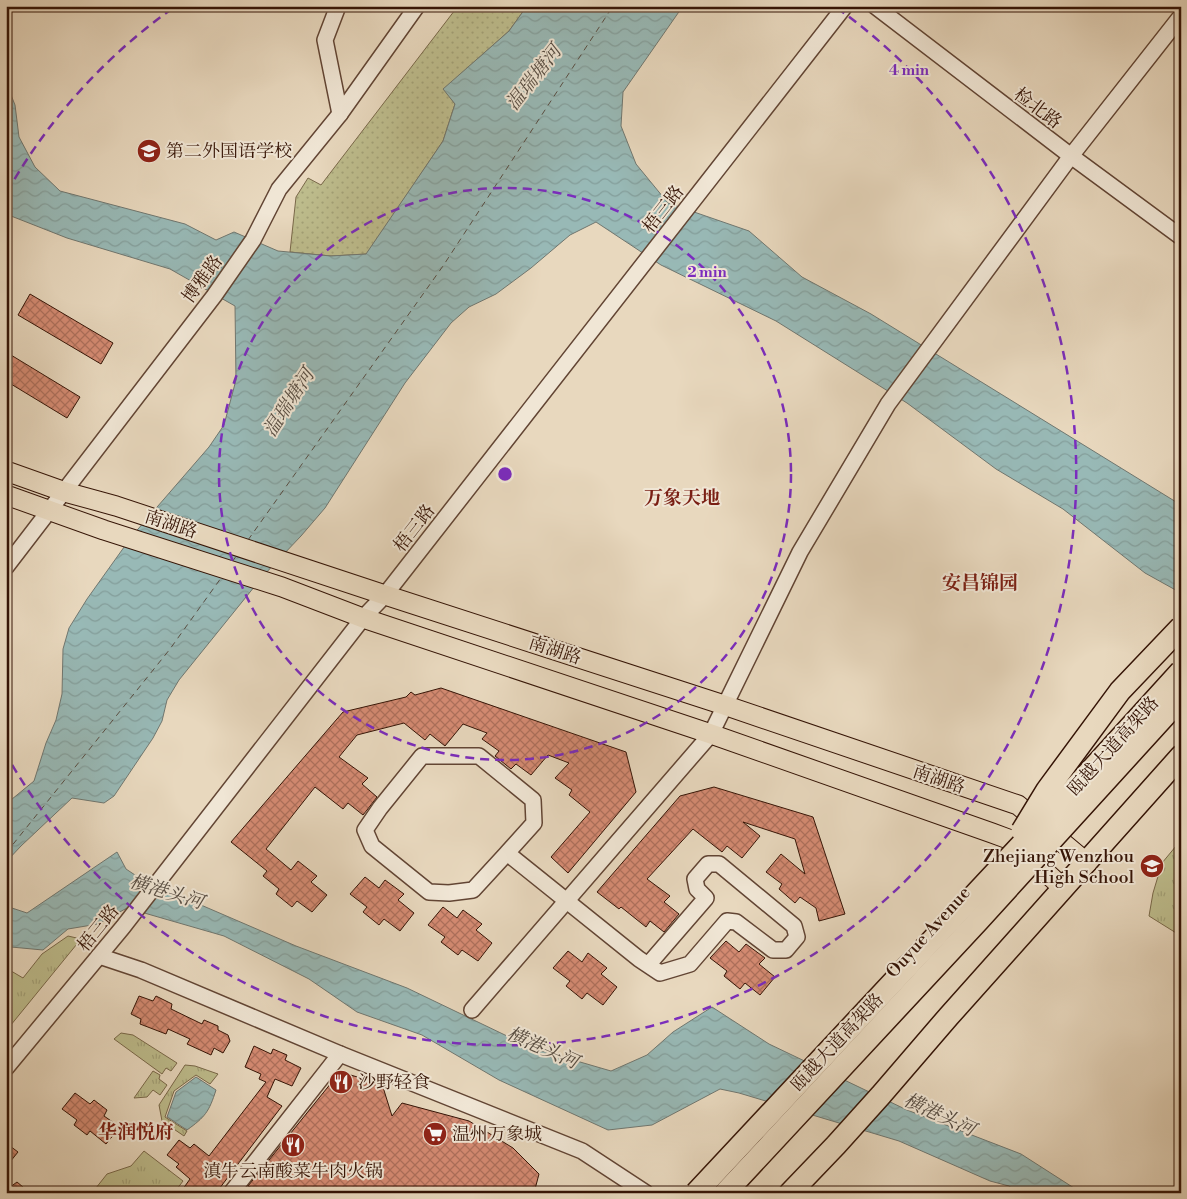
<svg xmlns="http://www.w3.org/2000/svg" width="1187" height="1199" font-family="'Libre Bodoni','Noto Serif SC',serif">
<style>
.grass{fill:url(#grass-tufts);stroke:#796849}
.park{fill:url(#park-dots);stroke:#796849}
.water{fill:url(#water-waves);stroke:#707770}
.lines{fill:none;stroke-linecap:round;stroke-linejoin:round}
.ferry{stroke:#584e44;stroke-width:1;stroke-dasharray:6 5;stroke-linecap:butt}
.building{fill:url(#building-cross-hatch);stroke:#351406}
.minor-casing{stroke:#624534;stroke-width:18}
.major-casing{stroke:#351406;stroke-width:21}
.highway-casing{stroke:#351406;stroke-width:24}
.minor{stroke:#f0e6d5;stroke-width:15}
.major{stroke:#e8d8be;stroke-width:19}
.highway{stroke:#e8d8be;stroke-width:21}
.highway-bridge-casing{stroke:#351406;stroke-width:24;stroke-linecap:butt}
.highway-bridge{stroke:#e8d8be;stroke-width:21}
.ring{fill:none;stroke:#7b2cbf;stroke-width:2.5;stroke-dasharray:9 6}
.labels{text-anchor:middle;stroke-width:4;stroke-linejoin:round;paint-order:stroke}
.street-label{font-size:18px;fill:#351406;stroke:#f0e6d5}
.poi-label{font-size:18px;fill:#351406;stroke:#f0e6d5;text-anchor:start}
.water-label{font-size:19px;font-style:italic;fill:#584e44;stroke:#f0e6d5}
.neighbourhood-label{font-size:19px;font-weight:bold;fill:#7a1f14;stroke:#f0e6d5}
.centre{fill:#7b2cbf;stroke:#f0e6d5;stroke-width:2.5}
.ring-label{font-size:15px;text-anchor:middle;font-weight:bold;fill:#7b2cbf;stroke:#f0e6d5;stroke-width:4;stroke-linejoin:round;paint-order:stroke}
</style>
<defs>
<pattern id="grass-tufts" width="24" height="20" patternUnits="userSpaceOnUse" patternTransform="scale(1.25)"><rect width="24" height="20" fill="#bdbc8c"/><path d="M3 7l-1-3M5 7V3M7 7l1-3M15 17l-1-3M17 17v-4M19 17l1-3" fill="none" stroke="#a3a177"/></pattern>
<pattern id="park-dots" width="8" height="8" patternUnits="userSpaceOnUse" patternTransform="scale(1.25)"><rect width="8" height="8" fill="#bdbc8c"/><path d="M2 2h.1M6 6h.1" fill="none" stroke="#a3a177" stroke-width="1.8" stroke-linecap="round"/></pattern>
<pattern id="water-waves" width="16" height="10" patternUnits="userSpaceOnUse" patternTransform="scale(1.25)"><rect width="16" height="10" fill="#98b9b6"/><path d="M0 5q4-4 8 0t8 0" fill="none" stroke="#849e9b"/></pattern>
<pattern id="building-cross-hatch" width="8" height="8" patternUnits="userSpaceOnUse" patternTransform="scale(1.25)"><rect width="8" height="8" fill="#d58b73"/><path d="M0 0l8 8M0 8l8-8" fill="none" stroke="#ae705c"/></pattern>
</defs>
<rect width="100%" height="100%" fill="#e8d8be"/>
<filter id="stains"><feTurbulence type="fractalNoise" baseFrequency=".004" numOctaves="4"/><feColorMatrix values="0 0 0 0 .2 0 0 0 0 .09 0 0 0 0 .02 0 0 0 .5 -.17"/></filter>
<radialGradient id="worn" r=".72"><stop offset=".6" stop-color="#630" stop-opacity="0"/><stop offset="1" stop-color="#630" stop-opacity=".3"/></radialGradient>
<g class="grass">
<polygon points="1181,840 1181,936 1149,916 1153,893 1162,863"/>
<polygon points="68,936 81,939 6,1031 6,968 23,978 42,954"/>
<polygon points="121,1033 133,1035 177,1063 171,1071 166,1068 162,1074 114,1039"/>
<polygon points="185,1065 195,1066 218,1074 210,1084 196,1075 174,1091 165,1117 187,1131 184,1136 162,1121 159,1105"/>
<polygon points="153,1071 160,1075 159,1079 167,1085 160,1095 153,1090 147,1097 134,1098"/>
<polygon points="144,1151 183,1181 174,1193 92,1193 107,1174 131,1166"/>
</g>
<polygon class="park" points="458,6 527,6 509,31 444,89 455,104 443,141 367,254 331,256 290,252 296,197 308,178 321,185"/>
<g class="water">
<polygon points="527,6 683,6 623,92 621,126 636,164 668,203 749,231 802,277 871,314 1181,505 1181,593 1145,573 1063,509 996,469 907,403 776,321 661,265 596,222 570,235 531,268 496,294 469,307 451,323 405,383 325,508 301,536 263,576 179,680 167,700 162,721 153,738 114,796 104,803 72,798 21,846 6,862 6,804 34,781 46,743 56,720 62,694 63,649 69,628 87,599 132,536 209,447 224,425 236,380 235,306 170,269 67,238 6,214 6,93 11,95 15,105 19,137 35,167 60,191 185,224 216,240 234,232 278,251 331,256 366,254 443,141 455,104 443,89 509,31"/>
<polygon points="117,852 126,869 153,887 194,902 296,946 407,988 532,1048 611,1071 647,1055 673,1032 712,1007 769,1044 907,1110 1021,1154 1074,1188 1093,1192 1111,1193 1018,1193 1009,1186 990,1181 899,1141 739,1093 720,1089 652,1125 608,1130 499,1080 422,1035 357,1012 309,979 224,936 127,908 98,924 68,929 43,950 11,947 6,943 6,905 9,907 27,913"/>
<path d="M 196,1077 L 216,1090 C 209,1112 205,1117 187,1130 L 167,1117 L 176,1092 Z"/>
</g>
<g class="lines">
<g class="ferry">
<polyline points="248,540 443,266 613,6"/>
<polyline points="232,562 237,555"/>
<polyline points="6,853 170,649 221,578"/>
</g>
</g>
<g class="building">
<polygon points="30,294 113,343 101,364 18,315"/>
<polygon points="6,352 80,397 67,418 6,381"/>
<polygon points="441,688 626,752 636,792 568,873 551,857 590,812 569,795 572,790 555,778 569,763 548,755 531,775 516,764 511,769 495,756 499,751 482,739 487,733 463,724 445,746 430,734 425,740 404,723 357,735 339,757 368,778 362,784 377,797 367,810 363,815 348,803 343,809 315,787 266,849 291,870 298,861 317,876 311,882 327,895 312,912 297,901 292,907 276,894 279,889 263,876 267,871 231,842 343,712 406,697 411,692 415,695"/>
<polygon points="714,787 813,817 845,914 819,921 816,908 800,897 795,903 779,889 782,884 766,872 781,854 805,874 795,839 743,822 760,836 742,858 727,846 722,852 693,829 647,879 670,896 664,902 679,914 664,932 650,921 646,927 621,907 619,909 597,892 680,796"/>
<polygon points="365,877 379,888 385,880 404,894 398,900 414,913 400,931 384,919 379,925 363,912 367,907 350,894"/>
<polygon points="443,907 457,918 463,910 482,924 476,930 492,943 478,961 462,950 458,955 441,942 445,937 428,925"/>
<polygon points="726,941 739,952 746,944 765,958 759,964 775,977 760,995 745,983 740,989 724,976 727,971 710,958"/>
<polygon points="568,951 582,962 588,953 607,968 601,974 617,987 603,1005 587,993 582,999 566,986 570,981 553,968"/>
<polygon points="139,996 153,1001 156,996 172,1004 171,1009 202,1024 204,1020 218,1026 218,1030 228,1035 230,1041 223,1053 214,1048 211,1055 187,1044 190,1039 168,1029 166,1034 140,1024 141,1019 131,1014"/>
<polygon points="254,1046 271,1054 273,1049 287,1055 285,1060 301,1068 292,1086 275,1079 267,1097 282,1106 216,1193 180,1193 190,1179 176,1167 179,1164 167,1155 179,1140 190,1148 194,1144 209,1156 266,1082 259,1079 261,1074 245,1067"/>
<polygon points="340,1072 382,1084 392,1116 402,1103 469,1121 513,1148 539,1174 534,1193 250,1193 252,1188 248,1186"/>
<polygon points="75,1093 90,1104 94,1100 107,1110 104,1116 120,1127 106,1144 90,1131 87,1135 74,1125 77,1120 62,1109"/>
<polygon points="6,1143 18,1152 6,1167"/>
<polygon points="17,1182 30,1193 6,1193 6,1190"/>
</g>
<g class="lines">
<g class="minor-casing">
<g id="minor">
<polyline points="338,6 325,40 340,114"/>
<polyline points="875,6 1071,156 1181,237"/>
<polyline points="6,567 214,296 253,240 279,189 340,114 417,6"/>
<polyline points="507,853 473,890 449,893 429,892 372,846 365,830 380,808 422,756 479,756 533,800 534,823 507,853 639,959 660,973 690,964 727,921 736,922 773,950 786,950 797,937 794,926 719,864 708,864 695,879 697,889 706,898 648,965"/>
<polyline points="99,956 141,970 340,1054 582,1151 646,1193"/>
<polyline points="472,1010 711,734 800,552 888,404 1071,156 1181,16"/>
<polyline points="6,1068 123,927 363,618 385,595 845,6"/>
<polyline points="231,1193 340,1054"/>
</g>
</g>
<g class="major-casing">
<g id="major">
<polyline points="6,471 65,492 116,506 385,595 724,705 1018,805 1087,863"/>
<polyline points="6,495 104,530 282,587 363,618 711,734 992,833 1011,840 1063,888"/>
</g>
</g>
<g class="highway-casing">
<g id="highway">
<polyline points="1074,769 1120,714 1181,646"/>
<polyline points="790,1193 836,1145 881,1095 949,1016 1181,756"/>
</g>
</g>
<use href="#minor" class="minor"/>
<use href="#major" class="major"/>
<use href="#highway" class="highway"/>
<g class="highway-bridge-casing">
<g id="highway-bridge">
<polyline points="1022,831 1047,790 1120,691 1181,627"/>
<polyline points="696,1193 1093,768 1181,671"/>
<polyline points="725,1193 978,921 1181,698"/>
</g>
</g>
<use href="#highway-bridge" class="highway-bridge"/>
</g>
<g class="ring">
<circle cx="505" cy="474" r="286"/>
<path d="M7 192A572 572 0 0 1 173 8M837 8A572 572 0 1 1 7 756"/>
</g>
<defs>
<g id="school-disc" transform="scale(1.25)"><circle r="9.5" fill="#8f2418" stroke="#f0e6d5"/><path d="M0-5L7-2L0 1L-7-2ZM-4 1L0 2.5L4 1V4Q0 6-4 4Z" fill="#fff"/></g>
<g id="restaurant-disc" transform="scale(1.25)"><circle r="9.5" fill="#8f2418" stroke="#f0e6d5"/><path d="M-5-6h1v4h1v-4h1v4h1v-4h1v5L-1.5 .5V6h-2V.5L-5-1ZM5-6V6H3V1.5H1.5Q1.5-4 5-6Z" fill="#fff"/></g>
<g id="supermarket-disc" transform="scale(1.25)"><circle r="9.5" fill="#8f2418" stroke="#f0e6d5"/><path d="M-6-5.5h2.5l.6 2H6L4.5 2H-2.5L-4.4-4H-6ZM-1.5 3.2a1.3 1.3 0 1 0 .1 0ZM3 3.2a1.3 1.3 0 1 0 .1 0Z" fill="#fff"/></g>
</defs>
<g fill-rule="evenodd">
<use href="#school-disc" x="149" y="151"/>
<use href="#school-disc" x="1152" y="866"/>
<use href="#restaurant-disc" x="341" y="1082"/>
<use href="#supermarket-disc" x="435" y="1134"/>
<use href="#restaurant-disc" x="293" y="1145"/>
</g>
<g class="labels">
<g class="street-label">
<text transform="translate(1038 108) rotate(37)" y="6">检北路</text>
<text transform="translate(663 209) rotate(-52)" y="6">梧三路</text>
<text transform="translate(202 279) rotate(-54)" y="6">博雅路</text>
<text transform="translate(171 524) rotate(18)" y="6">南湖路</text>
<text transform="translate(414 528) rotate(-52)" y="6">梧三路</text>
<text transform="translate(555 650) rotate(18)" y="6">南湖路</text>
<text transform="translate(1113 746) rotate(-48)" y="6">瓯越大道高架路</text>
<text transform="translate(939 779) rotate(19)" y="6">南湖路</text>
<text transform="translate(98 928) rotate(-51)" y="6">梧三路</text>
<text transform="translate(928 932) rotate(-48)" y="6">Ouyue Avenue</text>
<text transform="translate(837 1042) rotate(-47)" y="6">瓯越大道高架路</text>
</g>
<g class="poi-label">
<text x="166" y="157">第二外国语学校</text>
<text x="1134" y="862" text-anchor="end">Zhejiang Wenzhou<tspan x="1134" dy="21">High School</tspan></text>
<text x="358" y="1088">沙野轻食</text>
<text x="452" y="1140">温州万象城</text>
<text x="293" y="1177" text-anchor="middle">滇牛云南酸菜牛肉火锅</text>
</g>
<g class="water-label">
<text transform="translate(533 77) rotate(-52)" y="7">温瑞塘河</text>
<text transform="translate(288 402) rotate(-57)" y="7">温瑞塘河</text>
<text transform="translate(167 891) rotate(17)" y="7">横港头河</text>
<text transform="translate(543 1047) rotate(24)" y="7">横港头河</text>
<text transform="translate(940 1114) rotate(25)" y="7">横港头河</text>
</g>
<g class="neighbourhood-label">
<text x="682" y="504">万象天地</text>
<text x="980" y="589">安昌锦园</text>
<text x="136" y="1138">华润悦府</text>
</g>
</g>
<circle cx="505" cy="474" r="8" class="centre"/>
<g class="ring-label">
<text x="909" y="75">4 min</text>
<text x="707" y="277">2 min</text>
</g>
<rect width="1187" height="1199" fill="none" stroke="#e8d8be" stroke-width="25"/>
<rect x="8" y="8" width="1172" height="1184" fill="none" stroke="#351406" stroke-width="2.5"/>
<rect x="12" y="12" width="1162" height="1174" fill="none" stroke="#351406"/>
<rect width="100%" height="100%" filter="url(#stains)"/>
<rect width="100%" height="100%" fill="url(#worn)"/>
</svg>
